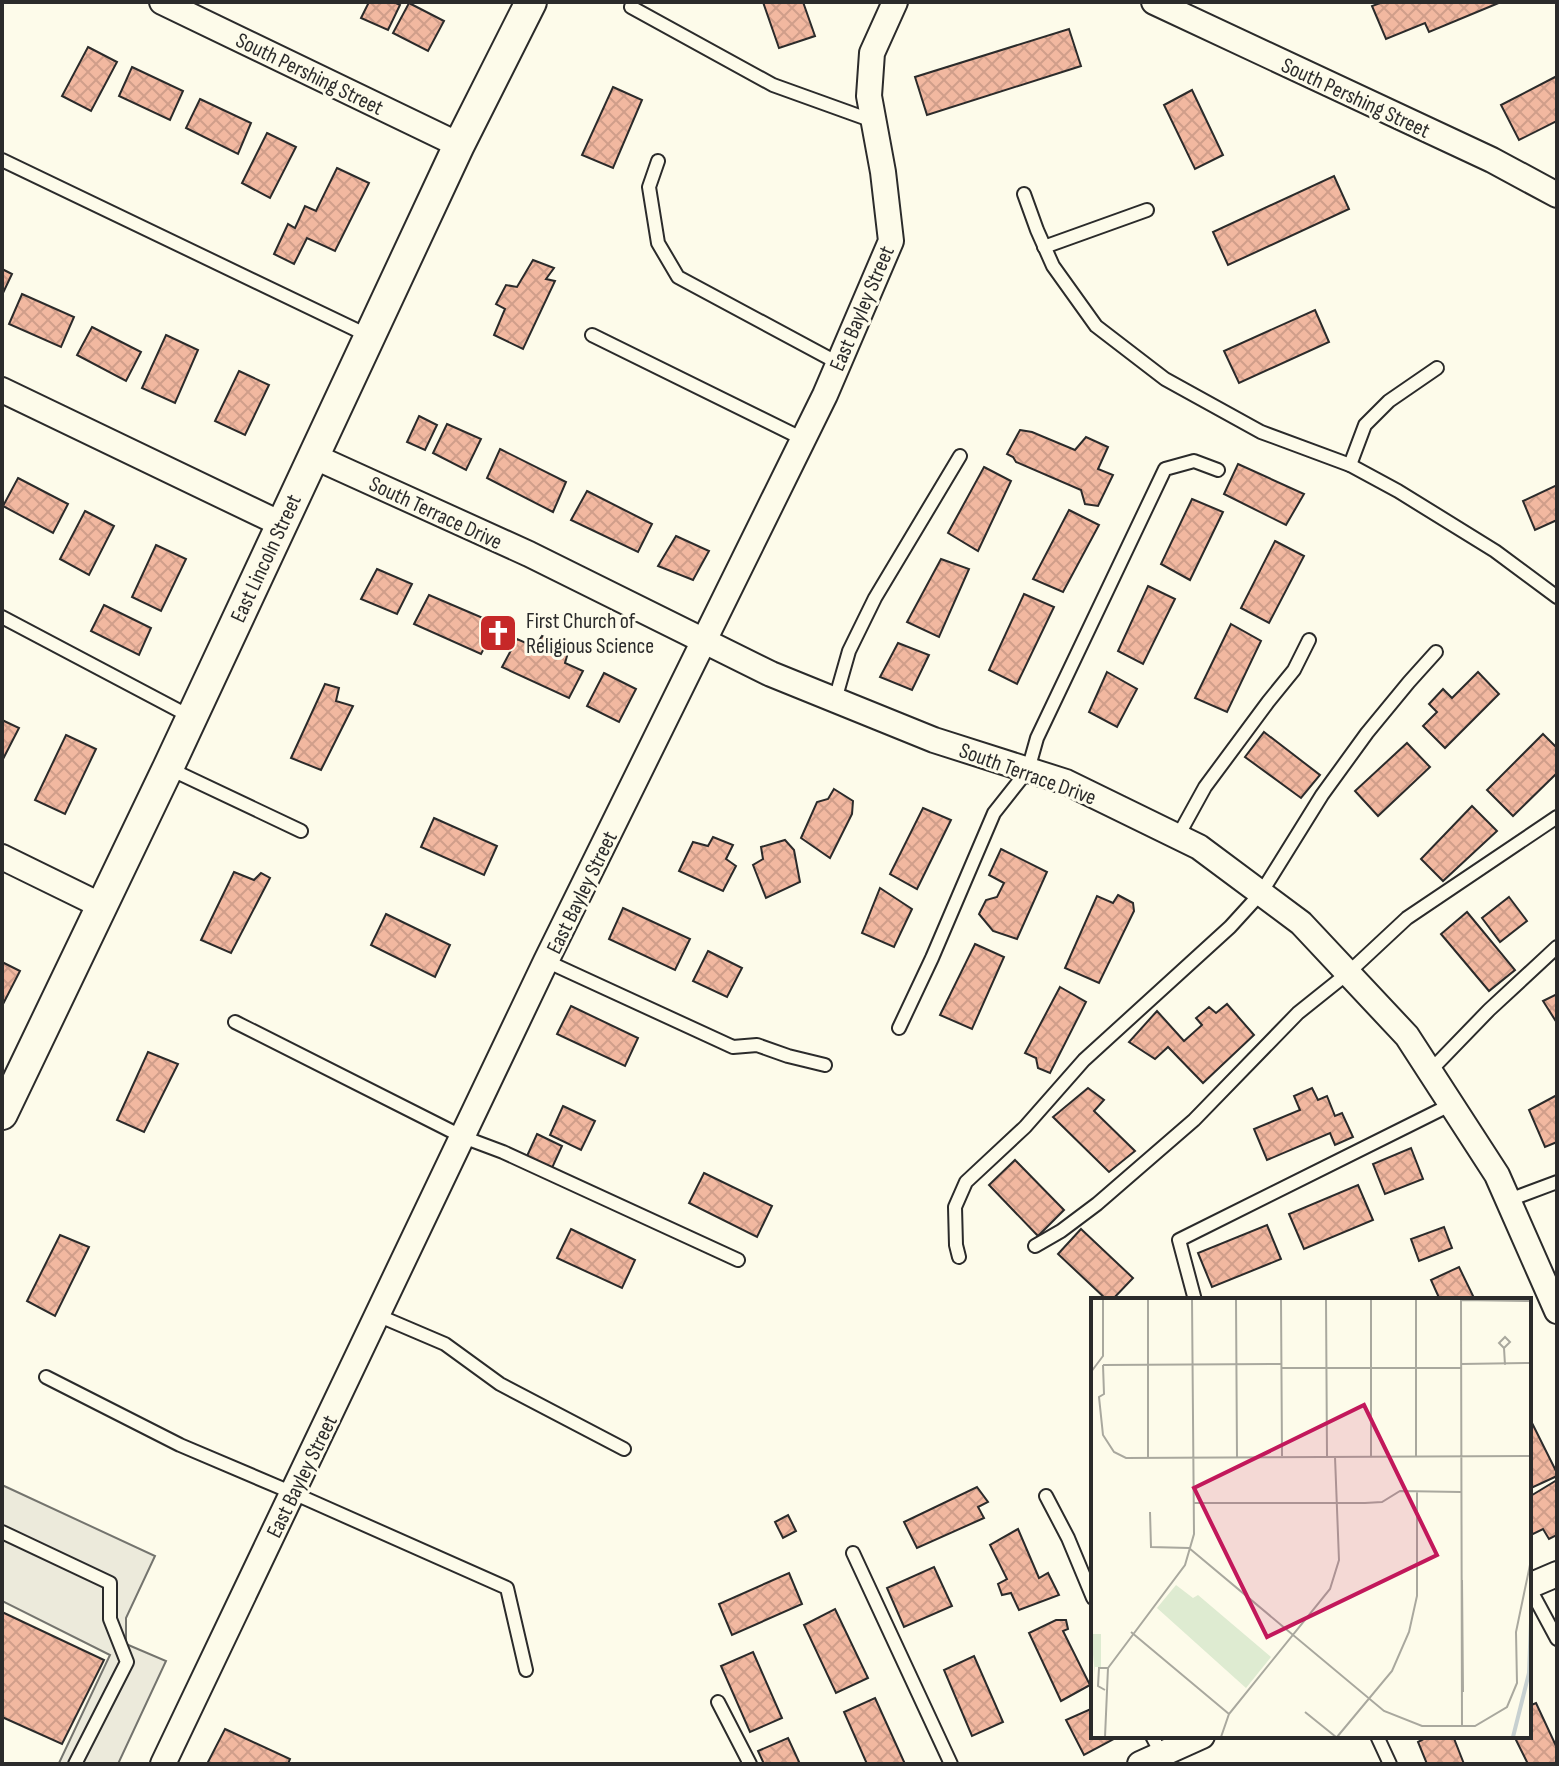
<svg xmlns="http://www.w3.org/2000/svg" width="1559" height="1766" font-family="'Sofia Sans Condensed',sans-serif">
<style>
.parking{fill:#eceadb;stroke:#74746e;stroke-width:2}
.building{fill:url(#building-cross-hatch);stroke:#2b2b2b;stroke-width:2}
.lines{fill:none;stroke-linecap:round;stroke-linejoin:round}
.service-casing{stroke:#2b2b2b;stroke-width:16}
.minor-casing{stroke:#2b2b2b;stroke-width:28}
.tertiary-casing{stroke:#2b2b2b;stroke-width:34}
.service{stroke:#fdfbea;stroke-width:12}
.minor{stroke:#fdfbea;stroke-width:24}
.tertiary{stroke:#fdfbea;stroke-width:30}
.labels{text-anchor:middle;stroke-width:6;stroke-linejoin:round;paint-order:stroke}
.street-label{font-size:22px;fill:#2b2b2b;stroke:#fdfbea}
.poi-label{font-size:22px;fill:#2b2b2b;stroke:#fdfbea;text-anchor:start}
.inset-river{fill:none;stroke:#c7d0d0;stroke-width:4}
.inset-road{fill:none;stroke:#a9a89e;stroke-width:2}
.view{fill:#c2185b;fill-opacity:0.15;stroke:#c2185b;stroke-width:4}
.inset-edge{fill:none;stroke:#2b2b2b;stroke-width:4}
</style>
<defs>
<pattern id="building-cross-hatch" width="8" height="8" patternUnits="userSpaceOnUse" patternTransform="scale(2)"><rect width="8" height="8" fill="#f2b8a0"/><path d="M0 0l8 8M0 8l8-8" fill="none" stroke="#d09e8a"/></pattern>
</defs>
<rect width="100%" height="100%" fill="#fdfbea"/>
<polygon class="parking" points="2,1485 155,1556 126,1618 126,1644 166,1661 118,1764 59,1763 110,1655 2,1601"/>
<g class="building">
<polygon points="369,2 394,2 400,5 388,30 361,18"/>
<polygon points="763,2 803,2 815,36 779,48"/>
<polygon points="1383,2 1501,2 1429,32 1425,23 1386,39 1372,6"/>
<polygon points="409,3 444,21 428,51 393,33"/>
<polygon points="1069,29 1081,66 927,115 915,77"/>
<polygon points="88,47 117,62 91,111 62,96"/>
<polygon points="132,67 183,91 170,120 119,96"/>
<polygon points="1557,76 1557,121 1519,140 1501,105"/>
<polygon points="613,87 642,100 613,168 582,155"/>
<polygon points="1192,90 1223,155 1195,169 1164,105"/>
<polygon points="200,99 251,123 238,154 186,128"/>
<polygon points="267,133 296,147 270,198 242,183"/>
<polygon points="337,168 369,183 335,251 307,238 294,264 274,254 288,224 295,228 305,206 316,211"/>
<polygon points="1334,176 1349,209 1228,265 1213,232"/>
<polygon points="533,260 554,268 546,279 555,281 523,349 494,335 505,309 496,304 506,285 517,287"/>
<polygon points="2,269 12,274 2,295"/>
<polygon points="22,294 74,317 61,347 9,324"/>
<polygon points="1315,310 1329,342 1239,383 1224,351"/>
<polygon points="92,327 141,352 126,381 77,355"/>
<polygon points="166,335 198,350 175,403 142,388"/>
<polygon points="239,371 269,385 245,435 215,421"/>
<polygon points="419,416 437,425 425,450 407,442"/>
<polygon points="447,424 481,439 466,470 433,453"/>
<polygon points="1020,430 1032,432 1075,450 1086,437 1108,447 1098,469 1113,475 1098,506 1085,504 1081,490 1016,462 1013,457 1007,454"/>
<polygon points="500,449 566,482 553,512 487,478"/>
<polygon points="1238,464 1304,494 1286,525 1224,494"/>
<polygon points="984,467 1011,481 978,551 948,533"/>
<polygon points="18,478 68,504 53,533 3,506"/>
<polygon points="1557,485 1557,520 1535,530 1523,501"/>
<polygon points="587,491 652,524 638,552 571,520"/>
<polygon points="1192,499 1223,512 1190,580 1161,564"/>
<polygon points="1069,510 1099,525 1063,592 1033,579"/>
<polygon points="85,511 114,526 89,575 60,559"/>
<polygon points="676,536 709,551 693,580 658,566"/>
<polygon points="1275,541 1304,556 1269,623 1241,608"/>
<polygon points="156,545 186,559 161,611 132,597"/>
<polygon points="941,559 969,569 939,637 907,622"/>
<polygon points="377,569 412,584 397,614 361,599"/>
<polygon points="1148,586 1175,599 1143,664 1118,651"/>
<polygon points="1024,594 1054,607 1017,684 989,670"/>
<polygon points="429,595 497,624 481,654 414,624"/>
<polygon points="104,605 151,628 139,655 91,631"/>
<polygon points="1231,624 1261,641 1227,712 1195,698"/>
<polygon points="542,636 569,649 565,663 583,671 569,698 502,667 517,639 535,647"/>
<polygon points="898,643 929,655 912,690 880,677"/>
<polygon points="1107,672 1137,689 1117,727 1089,712"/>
<polygon points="1478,672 1499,694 1445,748 1423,726 1437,712 1429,704 1443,689 1452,698"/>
<polygon points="604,673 636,689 619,722 587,706"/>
<polygon points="325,684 339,688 336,701 353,706 321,770 291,758"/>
<polygon points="2,720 19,728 2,761"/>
<polygon points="1264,732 1320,775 1301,798 1245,757"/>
<polygon points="1543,734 1557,748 1557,773 1513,816 1487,790"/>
<polygon points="66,735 96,749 65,814 35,800"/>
<polygon points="1407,743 1430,767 1378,816 1355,791"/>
<polygon points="834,789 853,801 852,814 830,858 801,838 817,802 828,799"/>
<polygon points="1472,806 1497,831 1443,881 1421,859"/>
<polygon points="923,808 951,820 917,889 890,874"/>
<polygon points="434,818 497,846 484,875 421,847"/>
<polygon points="713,837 733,845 726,859 736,866 723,891 679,871 693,842 708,846"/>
<polygon points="785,840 794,850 800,882 766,898 753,865 763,859 761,847"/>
<polygon points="1001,849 1047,872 1017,939 993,931 979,914 986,900 997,897 1004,883 989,875"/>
<polygon points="234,872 254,880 261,873 270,878 231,953 201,940"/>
<polygon points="880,888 912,909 894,947 862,933"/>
<polygon points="1118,895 1133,903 1134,911 1099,983 1065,968 1097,896 1113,903"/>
<polygon points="1509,897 1527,921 1500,942 1482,918"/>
<polygon points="623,908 690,939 675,970 609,939"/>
<polygon points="1467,912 1515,970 1489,991 1441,934"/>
<polygon points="386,914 450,945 435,977 371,945"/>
<polygon points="975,944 1004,957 972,1029 940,1015"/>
<polygon points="708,951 742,968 727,997 693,981"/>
<polygon points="2,962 20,971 2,1006"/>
<polygon points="1060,987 1086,1002 1050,1073 1038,1068 1036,1058 1025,1053"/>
<polygon points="1557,994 1557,1023 1543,1001"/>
<polygon points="1227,1004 1254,1035 1203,1083 1168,1047 1155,1059 1129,1042 1157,1011 1184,1041 1202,1025 1196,1018 1209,1007 1216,1013"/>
<polygon points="571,1006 638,1038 625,1066 557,1034"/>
<polygon points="148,1052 178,1064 144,1132 117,1120"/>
<polygon points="1088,1088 1104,1100 1094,1111 1135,1151 1109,1172 1053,1117"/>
<polygon points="1312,1088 1318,1100 1327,1096 1335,1116 1342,1113 1353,1137 1335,1145 1330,1133 1267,1160 1254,1129 1300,1110 1294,1096"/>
<polygon points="1557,1095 1557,1142 1545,1147 1529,1110"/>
<polygon points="563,1106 595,1121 581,1150 550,1135"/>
<polygon points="537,1134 562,1146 552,1168 527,1156"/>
<polygon points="1411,1148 1423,1179 1385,1194 1373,1164"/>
<polygon points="1015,1160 1064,1210 1038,1236 989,1185"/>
<polygon points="704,1173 772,1206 757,1237 689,1203"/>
<polygon points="1358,1185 1373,1220 1304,1249 1289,1214"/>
<polygon points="1267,1225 1281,1259 1212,1287 1198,1253"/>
<polygon points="1444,1227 1452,1248 1419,1261 1411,1239"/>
<polygon points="571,1229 635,1260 622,1288 557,1258"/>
<polygon points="1081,1229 1133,1278 1112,1300 1107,1300 1058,1254"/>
<polygon points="60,1235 89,1247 55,1316 27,1301"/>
<polygon points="1459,1267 1475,1300 1440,1300 1431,1280"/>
<polygon points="1529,1417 1557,1473 1557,1476 1529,1489"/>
<polygon points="1557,1480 1557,1535 1549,1539 1543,1529 1529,1536 1529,1497"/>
<polygon points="977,1487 988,1502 978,1507 984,1518 917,1548 904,1522"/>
<polygon points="788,1515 796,1531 783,1538 775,1522"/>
<polygon points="1018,1529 1039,1578 1048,1573 1059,1595 1019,1610 1011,1593 1002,1595 998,1584 1007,1579 990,1545"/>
<polygon points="934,1567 952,1606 904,1627 887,1588"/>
<polygon points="789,1573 802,1604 732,1635 719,1604"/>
<polygon points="835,1609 868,1678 836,1693 804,1625"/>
<polygon points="2,1612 104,1660 62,1744 2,1717"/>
<polygon points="1056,1620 1066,1620 1068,1629 1063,1631 1090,1685 1061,1701 1029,1633"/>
<polygon points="753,1652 782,1718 750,1732 721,1666"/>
<polygon points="974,1656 1003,1722 972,1736 944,1670"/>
<polygon points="875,1698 905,1764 867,1764 844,1712"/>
<polygon points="1536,1703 1557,1748 1557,1764 1528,1764 1514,1736 1529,1736 1529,1706"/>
<polygon points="1093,1708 1093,1736 1112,1736 1114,1739 1084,1755 1066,1720"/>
<polygon points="225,1729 290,1759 288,1764 207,1764"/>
<polygon points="1429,1736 1453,1736 1464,1764 1427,1764 1418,1742"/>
<polygon points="788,1738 800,1764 764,1764 758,1751"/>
</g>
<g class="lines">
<g class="service-casing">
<g id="service">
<polyline points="631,7 773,85 873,121"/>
<polyline points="2,160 369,336"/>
<polyline points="658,161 649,187 658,243 678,277 838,363"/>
<polyline points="1024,194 1037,230 1053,266 1096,326 1165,379 1261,432 1350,465 1398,491 1495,551 1557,597"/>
<polyline points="1044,247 1147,210"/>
<polyline points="592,335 803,439"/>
<polyline points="1350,465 1365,425 1389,401 1437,368"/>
<polyline points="2,617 191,717"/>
<polyline points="835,700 849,651 875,598 960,456"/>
<polyline points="168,768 301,831"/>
<polyline points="1178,836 1205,787 1268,702 1294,670 1309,640"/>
<polyline points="546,961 733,1047 757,1045 788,1056 825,1065"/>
<polyline points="235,1022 463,1137 503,1152 738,1260"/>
<polyline points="899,1028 932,958 994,813 1028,770 1037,738 1165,469 1194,461 1218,470"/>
<polyline points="1430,1071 1489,1010 1557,947"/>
<polyline points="1509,1200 1557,1182"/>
<polyline points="1035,1246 1061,1231 1097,1204 1194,1120 1298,1013 1348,973 1407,918 1557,817"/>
<polyline points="959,1257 956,1245 955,1207 966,1182 1025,1127 1084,1060 1230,927 1261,893 1322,795 1367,733 1409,682 1436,652"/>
<polyline points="1195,1300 1179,1240 1452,1104"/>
<polyline points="377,1315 445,1344 500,1384 624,1449"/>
<polyline points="46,1377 180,1445 293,1493 507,1588 526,1670"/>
<polyline points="1046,1496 1068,1538 1093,1598"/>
<polyline points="2,1532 110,1583 110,1619 127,1662 75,1764"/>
<polyline points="853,1553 951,1764"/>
<polyline points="1529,1587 1557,1639"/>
<polyline points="718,1702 750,1764"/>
<polyline points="1152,1736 1162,1755"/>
<polyline points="1377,1736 1390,1764"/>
</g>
</g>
<g class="minor-casing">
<g id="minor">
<polyline points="162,2 459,145"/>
<polyline points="1154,2 1492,160 1557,195"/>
<polyline points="2,390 281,524"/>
<polyline points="313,456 529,554 771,674 934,740 1066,782 1199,847 1301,923 1407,1036 1497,1175 1557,1311"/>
<polyline points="2,857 102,906"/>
<polyline points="1529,1586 1557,1574"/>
<polyline points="163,1764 546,961 825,395 891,241 883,172 869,96 872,53 895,2"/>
<polyline points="1140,1764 1202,1736"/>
</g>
</g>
<g class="tertiary-casing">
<polyline id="tertiary" points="2,1114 168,768 459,145 531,2"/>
</g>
<use href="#service" class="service"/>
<use href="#minor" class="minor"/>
<use href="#tertiary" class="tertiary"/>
</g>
<defs>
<g id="church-square" transform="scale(2)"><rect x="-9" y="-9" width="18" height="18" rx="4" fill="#c62828" stroke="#fdfbea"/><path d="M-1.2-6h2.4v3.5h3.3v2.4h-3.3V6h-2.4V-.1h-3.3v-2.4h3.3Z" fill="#fff"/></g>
</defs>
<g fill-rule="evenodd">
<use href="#church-square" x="498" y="633"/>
</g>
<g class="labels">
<g class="street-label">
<text transform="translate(310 73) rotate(26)" y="8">South Pershing Street</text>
<text transform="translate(1356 97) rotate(25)" y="8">South Pershing Street</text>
<text transform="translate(861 308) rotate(-67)" y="8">East Bayley Street</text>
<text transform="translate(436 512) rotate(25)" y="8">South Terrace Drive</text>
<text transform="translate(265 558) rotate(-65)" y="8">East Lincoln Street</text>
<text transform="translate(1028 773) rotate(20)" y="8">South Terrace Drive</text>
<text transform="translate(581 892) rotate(-64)" y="8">East Bayley Street</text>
<text transform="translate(301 1476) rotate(-64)" y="8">East Bayley Street</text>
</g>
<g class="poi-label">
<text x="526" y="628">First Church of<tspan x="526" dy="25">Religious Science</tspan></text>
</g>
</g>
<g transform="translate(1091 1298)">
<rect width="440" height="440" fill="#fdfbea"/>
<path d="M 0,336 L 10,336 L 10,369 L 4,369 L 4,377 Z" fill="#deebd1"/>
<path d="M 85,287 L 102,300 L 107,297 L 180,359 L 155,390 L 66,310 Z" fill="#deebd1"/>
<path class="inset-river" d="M 422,439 L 438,375 L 440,323"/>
<path class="inset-road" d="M 57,1 L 57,160M 145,1 L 146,160M 190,1 L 191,158M 235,1 L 236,158M 280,1 L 280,158M 370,1 L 371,429M 370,2 L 440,3M 413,50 L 419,44 L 414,39 L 408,45 L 413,50 L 414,67M 370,66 L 440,65M 12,67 L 13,96 L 8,99 L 12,137 L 23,154 L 35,160 L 440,158M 12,67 L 191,66M 191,70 L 370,70M 0,74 L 12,58 L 12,1M 325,158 L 325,1M 103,205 L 274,205 L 291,204 L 309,193 L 370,194M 59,214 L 60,249 L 98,250 L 293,413 L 331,428 L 384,428 L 416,409 L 426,385 L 425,334 L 440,262M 371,282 L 372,394M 40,334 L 138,416M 14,392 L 7,388 L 8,370 L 17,370M 214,414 L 245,439M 14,439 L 17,370 L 94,267 L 103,236 L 101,1M 130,439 L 138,416 L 239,291 L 248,262 L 244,159M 246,439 L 301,373 L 318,334 L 326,298 L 326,193"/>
<path class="view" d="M 273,107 L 346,257 L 176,339 L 103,190 Z"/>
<rect width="440" height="440" class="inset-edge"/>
</g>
<rect width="1559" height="1766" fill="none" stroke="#2b2b2b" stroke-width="8"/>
</svg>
